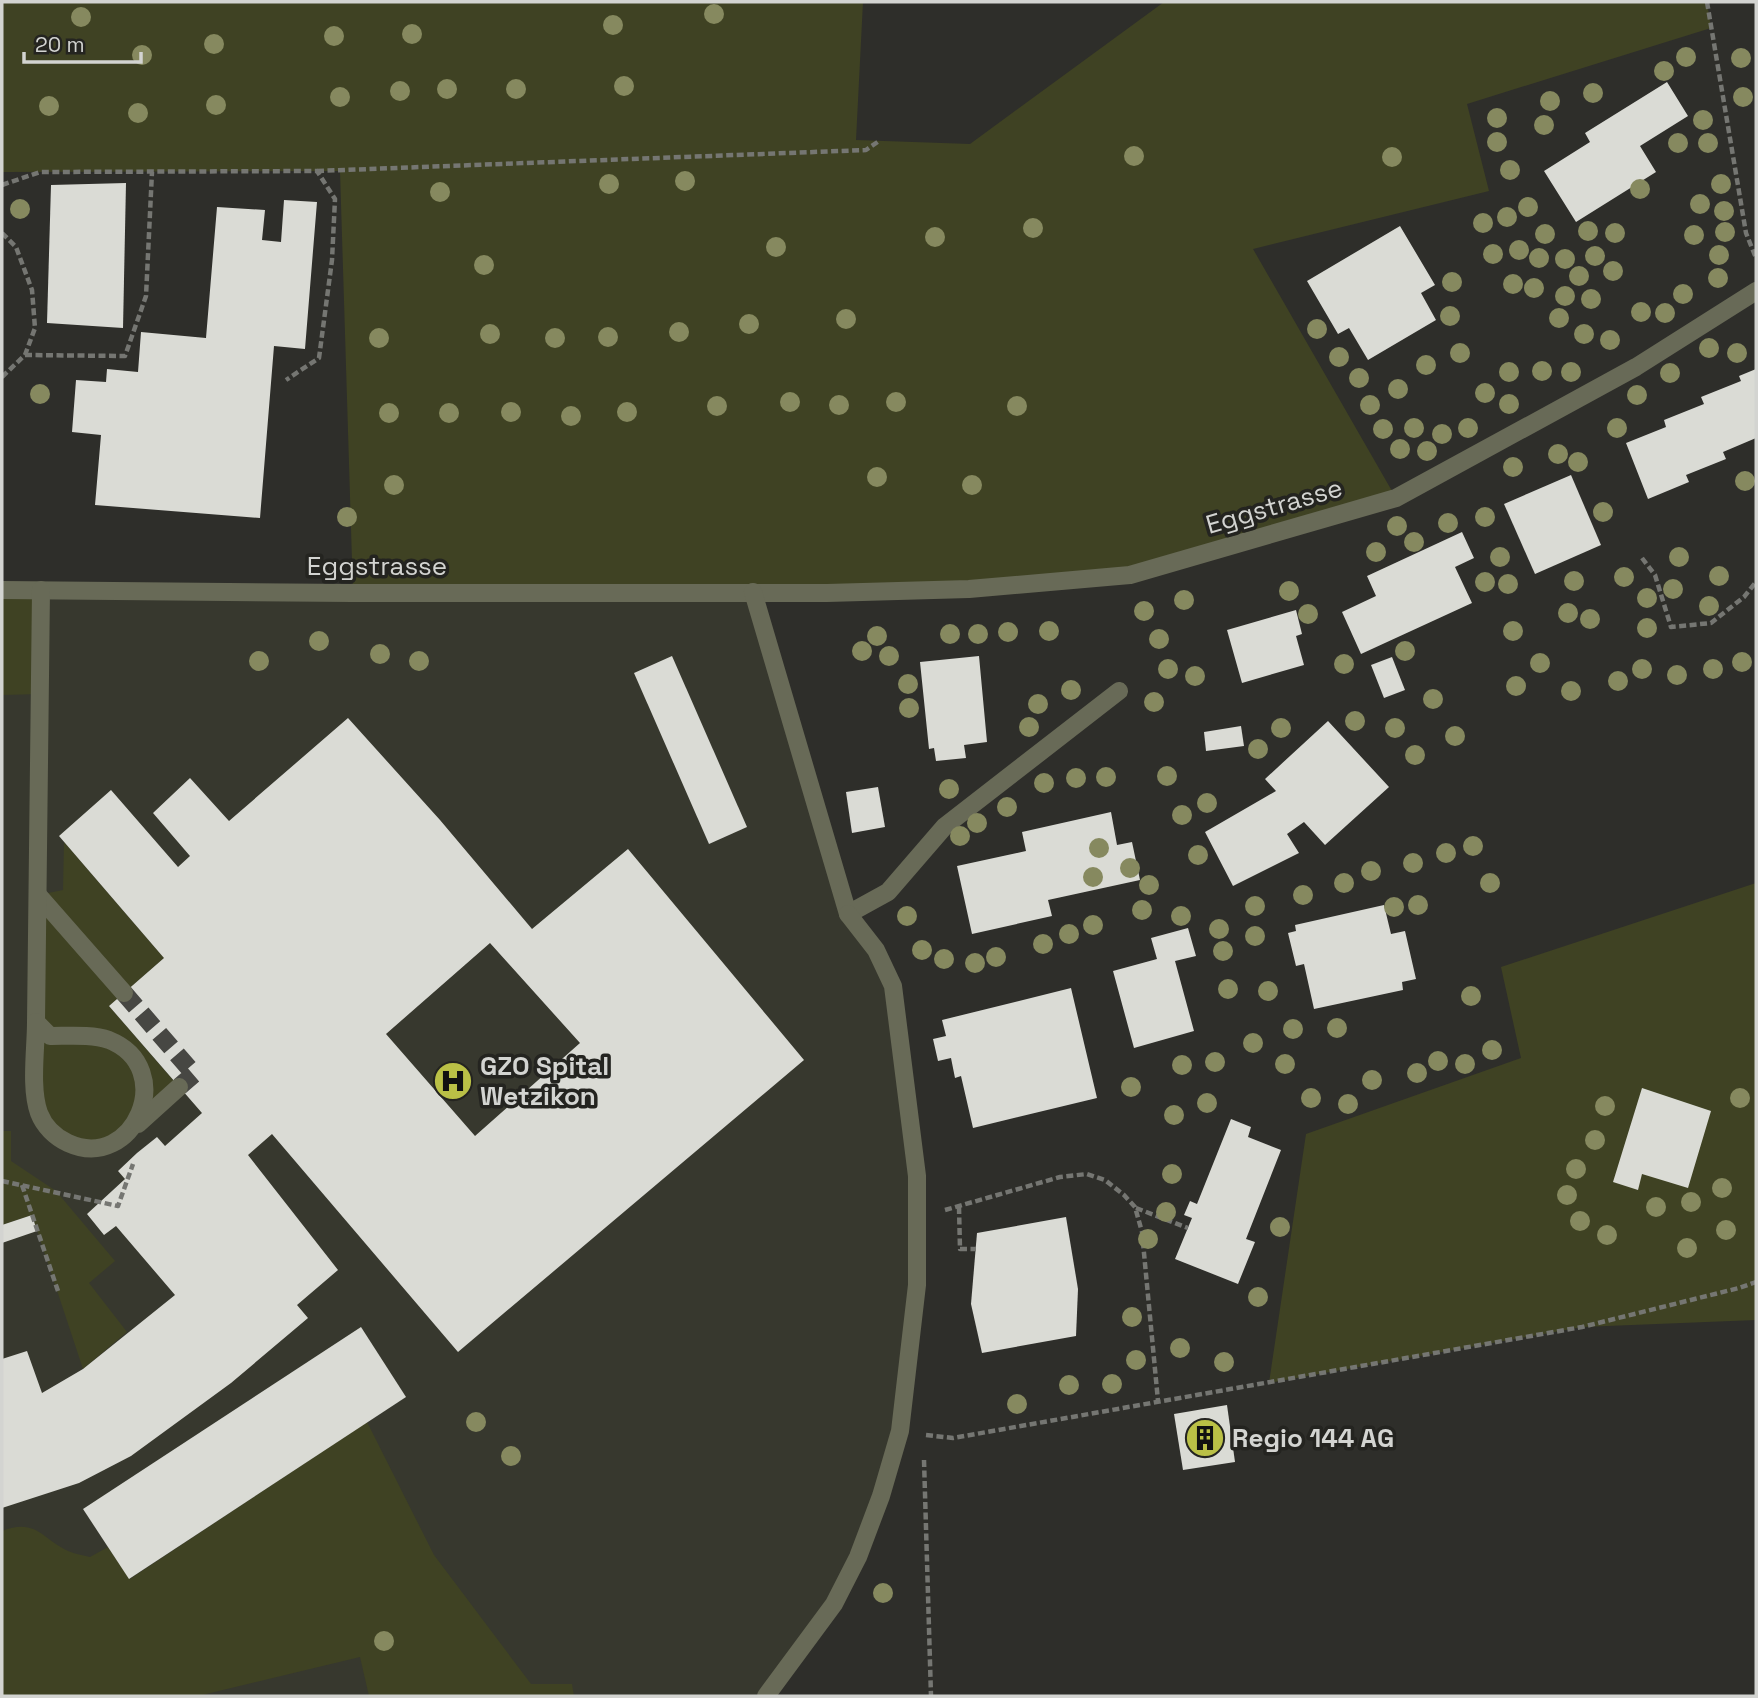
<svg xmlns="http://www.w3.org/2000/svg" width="1758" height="1698" font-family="'Space Grotesk',sans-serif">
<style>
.built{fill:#37382e}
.green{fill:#3f4223}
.building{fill:#dadbd5;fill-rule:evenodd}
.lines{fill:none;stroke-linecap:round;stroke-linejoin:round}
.minor-tunnel{stroke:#474743;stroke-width:18;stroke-dasharray:18 9;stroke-linecap:butt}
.path{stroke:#757672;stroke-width:4.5;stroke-dasharray:7 3.5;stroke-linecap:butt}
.minor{stroke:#686a57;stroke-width:18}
.tree{fill:#86895f}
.labels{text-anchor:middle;stroke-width:7;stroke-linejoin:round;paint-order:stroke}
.street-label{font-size:26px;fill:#d3d4d1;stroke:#242420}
.poi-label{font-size:26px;font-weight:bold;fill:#d3d4d1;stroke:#242420;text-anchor:start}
</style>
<rect width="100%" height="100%" fill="#2e2e2a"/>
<polygon class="built" points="2,590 753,592 848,914 893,986 917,1176 900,1431 858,1557 766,1696 2,1696"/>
<g class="green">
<polygon points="2,2 863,2 856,140 970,144 1164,2 1707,2 1711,28 1467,104 1489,191 1253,249 1396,498 1130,575 969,589 353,593 340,171 2,172"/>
<polygon points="2,590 41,590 41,694 2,695"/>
<polygon points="64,842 164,958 109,1006 179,1087 122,1138 75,1146 40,1115 38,895 63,890"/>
<polygon points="1756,883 1756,1320 1582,1327 1269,1383 1306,1134 1521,1058 1501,967"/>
<polygon points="2,1131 11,1131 11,1161 56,1191 115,1261 89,1283 127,1332 83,1369 32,1215 2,1225"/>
<path d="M 367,1422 L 434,1555 L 531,1684 L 572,1684 L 574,1696 L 369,1696 L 360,1657 L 198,1696 L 2,1696 L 2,1531 C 36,1518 41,1538 68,1551 C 75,1554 83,1555 90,1557 L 108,1547 L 130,1579 Z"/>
</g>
<g class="building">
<polygon points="1667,82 1688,116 1640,146 1656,172 1576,222 1544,171 1590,142 1585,133"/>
<polygon points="126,183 123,328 47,323 51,185"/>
<polygon points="284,200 317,202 305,349 274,346 260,518 95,505 101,435 72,432 76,380 106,382 107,369 138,372 141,332 206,338 217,207 265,210 262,240 281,242"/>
<polygon points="1400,226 1435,285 1421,293 1436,320 1368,360 1349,328 1338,334 1307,281"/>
<polygon points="1756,369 1756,438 1723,452 1726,459 1686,475 1689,482 1648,499 1626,443 1666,427 1664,420 1704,404 1701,397 1741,381 1739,376"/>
<polygon points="1571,475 1601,545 1535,574 1504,504"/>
<polygon points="1462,532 1474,558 1455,567 1472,603 1361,654 1342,612 1376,596 1367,576"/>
<polygon points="1296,610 1302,634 1296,636 1304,665 1242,683 1227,630"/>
<polygon points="672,656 747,827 709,844 634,673"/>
<polygon points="979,656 987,742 964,745 966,758 936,761 934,748 929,749 920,662"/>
<polygon points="1392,657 1405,690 1384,698 1371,665"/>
<path d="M 348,718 L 440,820 L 532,929 L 628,849 L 804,1060 L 458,1352 L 272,1134 L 248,1155 L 338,1270 L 297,1305 L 308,1318 L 231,1383 L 131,1456 L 79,1483 L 2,1508 L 2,1359 L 27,1351 L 42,1393 L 83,1369 L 175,1295 L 116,1226 L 104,1235 L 87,1214 L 125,1179 L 118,1171 L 137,1153 L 157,1137 L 165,1146 L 202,1113 L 109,1006 L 164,958 L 59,836 L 111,790 L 178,867 L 190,856 L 153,813 L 190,778 L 229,821 ZM 490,943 L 580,1043 L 475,1136 L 386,1034 Z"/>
<polygon points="1328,721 1389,787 1325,845 1304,822 1287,834 1299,853 1233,886 1205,832 1276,791 1265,779"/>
<polygon points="1241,726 1244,746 1206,751 1204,732"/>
<polygon points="878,787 885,827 852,833 846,792"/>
<polygon points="1111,812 1117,845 1132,842 1140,880 1048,900 1052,916 972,934 957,866 1026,851 1022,832"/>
<polygon points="1384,905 1391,934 1405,931 1416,979 1402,982 1403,990 1314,1009 1304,964 1296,966 1288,933 1296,931 1295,925"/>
<polygon points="1188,928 1196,956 1175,961 1194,1031 1134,1048 1113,971 1157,959 1151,938"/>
<polygon points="1071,988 1097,1098 973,1128 961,1076 955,1078 951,1058 938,1061 933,1039 946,1036 942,1020"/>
<polygon points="1642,1088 1711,1111 1688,1188 1642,1174 1638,1190 1613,1182"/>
<polygon points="1231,1119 1251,1127 1248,1137 1281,1150 1246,1239 1255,1242 1238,1284 1175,1259 1192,1218 1184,1215 1190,1201 1197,1204"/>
<polygon points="32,1215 37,1231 2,1243 2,1225"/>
<polygon points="1066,1217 1078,1289 1076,1336 982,1353 971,1304 977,1233"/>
<polygon points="361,1327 406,1397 129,1579 83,1509"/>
<polygon points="1227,1405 1235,1462 1183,1470 1174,1414"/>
</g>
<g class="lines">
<polyline class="minor-tunnel" points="124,993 194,1074 179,1087"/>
<g class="path">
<polyline points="1707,2 1746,233 1756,258"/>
<polyline points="317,171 866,150 879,141"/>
<polyline points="2,185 40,172 317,171 335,199 332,260 319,358 286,380"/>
<polyline points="2,233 16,247 32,290 35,328 25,355 2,377"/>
<polyline points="25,355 125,356 146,296 152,172"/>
<polyline points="1642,558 1655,575 1671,627 1711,623 1744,597 1756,582"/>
<polyline points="2,1181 118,1206 133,1164"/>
<polyline points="22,1185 59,1294"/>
<polyline points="959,1207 960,1249 976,1249"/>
<polyline points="1136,1208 1188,1228"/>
<polyline points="945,1210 1060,1177 1087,1174 1105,1180 1124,1195 1135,1207 1142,1232 1158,1401"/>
<polyline points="926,1435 953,1438 1582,1327 1739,1288 1756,1282"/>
<polyline points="924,1460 931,1696"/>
</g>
<g class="minor">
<polyline points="2,590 353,593 827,593 969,589 1130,575 1396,498 1636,367 1756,291"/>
<polyline points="753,592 848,914 888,892 945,826 1119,691"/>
<polyline points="38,895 124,993"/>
<polyline points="36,1022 41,590"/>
<path d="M 36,1022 L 50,1036 C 69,1036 92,1034 109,1040 C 179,1068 134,1173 68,1143 C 55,1137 44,1126 39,1113 C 30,1088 36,1049 36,1022 Z"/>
<polyline points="138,1124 179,1087"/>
<polyline points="766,1696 834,1604 858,1557 881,1496 900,1431 917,1285 917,1176 893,986 876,950 848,914"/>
</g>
</g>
<g class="tree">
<circle cx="714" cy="14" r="10"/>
<circle cx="81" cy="17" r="10"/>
<circle cx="613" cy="25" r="10"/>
<circle cx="412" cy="34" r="10"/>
<circle cx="334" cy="36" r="10"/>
<circle cx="214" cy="44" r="10"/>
<circle cx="142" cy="55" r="10"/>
<circle cx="1686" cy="57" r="10"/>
<circle cx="1741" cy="58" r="10"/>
<circle cx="1664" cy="71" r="10"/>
<circle cx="624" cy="86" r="10"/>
<circle cx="447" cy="89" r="10"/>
<circle cx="516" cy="89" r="10"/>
<circle cx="400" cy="91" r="10"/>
<circle cx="1593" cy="93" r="10"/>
<circle cx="340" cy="97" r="10"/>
<circle cx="1743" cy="97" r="10"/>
<circle cx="1550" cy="101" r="10"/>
<circle cx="216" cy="105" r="10"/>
<circle cx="49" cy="106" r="10"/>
<circle cx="138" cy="113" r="10"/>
<circle cx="1497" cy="118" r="10"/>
<circle cx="1703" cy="120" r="10"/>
<circle cx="1544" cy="125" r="10"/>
<circle cx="1497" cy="142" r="10"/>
<circle cx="1678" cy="143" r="10"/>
<circle cx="1708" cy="143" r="10"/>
<circle cx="1134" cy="156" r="10"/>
<circle cx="1392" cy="157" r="10"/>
<circle cx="1510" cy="170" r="10"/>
<circle cx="685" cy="181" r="10"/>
<circle cx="609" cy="184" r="10"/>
<circle cx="1721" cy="184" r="10"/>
<circle cx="1640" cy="189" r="10"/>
<circle cx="440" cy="192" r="10"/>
<circle cx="1700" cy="204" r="10"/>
<circle cx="1528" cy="207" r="10"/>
<circle cx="20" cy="209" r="10"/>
<circle cx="1724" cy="211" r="10"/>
<circle cx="1507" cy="217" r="10"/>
<circle cx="1483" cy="223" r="10"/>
<circle cx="1033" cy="228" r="10"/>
<circle cx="1588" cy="231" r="10"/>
<circle cx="1725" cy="232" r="10"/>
<circle cx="1615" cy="233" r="10"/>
<circle cx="1545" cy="234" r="10"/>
<circle cx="1694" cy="235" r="10"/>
<circle cx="935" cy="237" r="10"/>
<circle cx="776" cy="247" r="10"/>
<circle cx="1519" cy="250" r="10"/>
<circle cx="1493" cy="254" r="10"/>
<circle cx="1719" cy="255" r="10"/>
<circle cx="1595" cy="256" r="10"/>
<circle cx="1539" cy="258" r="10"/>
<circle cx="1565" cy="259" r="10"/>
<circle cx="484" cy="265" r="10"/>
<circle cx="1613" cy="271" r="10"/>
<circle cx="1579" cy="276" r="10"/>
<circle cx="1718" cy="278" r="10"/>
<circle cx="1452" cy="282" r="10"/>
<circle cx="1513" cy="284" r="10"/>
<circle cx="1534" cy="288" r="10"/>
<circle cx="1683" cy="294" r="10"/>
<circle cx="1565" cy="296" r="10"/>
<circle cx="1591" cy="299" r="10"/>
<circle cx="1641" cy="312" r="10"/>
<circle cx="1665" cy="313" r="10"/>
<circle cx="1450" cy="316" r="10"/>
<circle cx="1559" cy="318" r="10"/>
<circle cx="846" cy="319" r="10"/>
<circle cx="749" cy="324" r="10"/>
<circle cx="1317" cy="329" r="10"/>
<circle cx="679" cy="332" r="10"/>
<circle cx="490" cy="334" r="10"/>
<circle cx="1584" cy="334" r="10"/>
<circle cx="608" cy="337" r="10"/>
<circle cx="379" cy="338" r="10"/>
<circle cx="555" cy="338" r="10"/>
<circle cx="1610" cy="340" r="10"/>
<circle cx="1709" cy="348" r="10"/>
<circle cx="1460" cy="353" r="10"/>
<circle cx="1737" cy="353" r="10"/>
<circle cx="1339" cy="357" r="10"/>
<circle cx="1426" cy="365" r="10"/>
<circle cx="1542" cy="371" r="10"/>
<circle cx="1509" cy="372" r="10"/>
<circle cx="1571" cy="372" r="10"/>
<circle cx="1670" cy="373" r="10"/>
<circle cx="1359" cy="378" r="10"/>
<circle cx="1398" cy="389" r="10"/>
<circle cx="1485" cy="393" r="10"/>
<circle cx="40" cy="394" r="10"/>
<circle cx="1637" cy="395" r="10"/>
<circle cx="790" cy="402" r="10"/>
<circle cx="896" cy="402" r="10"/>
<circle cx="1509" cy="404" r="10"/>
<circle cx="839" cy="405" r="10"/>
<circle cx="1370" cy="405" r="10"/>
<circle cx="717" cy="406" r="10"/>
<circle cx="1017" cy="406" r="10"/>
<circle cx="511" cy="412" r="10"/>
<circle cx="627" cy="412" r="10"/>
<circle cx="389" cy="413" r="10"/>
<circle cx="449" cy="413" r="10"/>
<circle cx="571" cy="416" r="10"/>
<circle cx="1414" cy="428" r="10"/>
<circle cx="1468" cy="428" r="10"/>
<circle cx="1617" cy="428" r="10"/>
<circle cx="1383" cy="429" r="10"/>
<circle cx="1442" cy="434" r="10"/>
<circle cx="1400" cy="449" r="10"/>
<circle cx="1427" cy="451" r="10"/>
<circle cx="1558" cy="454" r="10"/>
<circle cx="1578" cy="462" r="10"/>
<circle cx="1513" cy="467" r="10"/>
<circle cx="877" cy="477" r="10"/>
<circle cx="1745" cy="481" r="10"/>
<circle cx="394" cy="485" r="10"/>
<circle cx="972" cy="485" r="10"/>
<circle cx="1603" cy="512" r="10"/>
<circle cx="347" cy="517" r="10"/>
<circle cx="1485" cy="517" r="10"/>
<circle cx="1448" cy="523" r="10"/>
<circle cx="1397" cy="526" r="10"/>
<circle cx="1414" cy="542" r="10"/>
<circle cx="1376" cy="552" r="10"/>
<circle cx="1500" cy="557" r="10"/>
<circle cx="1679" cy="557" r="10"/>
<circle cx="1719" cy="576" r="10"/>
<circle cx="1624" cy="577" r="10"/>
<circle cx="1574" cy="581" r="10"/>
<circle cx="1485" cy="582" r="10"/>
<circle cx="1508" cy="584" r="10"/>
<circle cx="1673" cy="589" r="10"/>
<circle cx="1289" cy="591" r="10"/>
<circle cx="1647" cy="598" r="10"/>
<circle cx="1184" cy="600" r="10"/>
<circle cx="1709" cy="606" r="10"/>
<circle cx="1144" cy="611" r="10"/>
<circle cx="1568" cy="613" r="10"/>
<circle cx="1308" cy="614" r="10"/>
<circle cx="1590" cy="619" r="10"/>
<circle cx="1647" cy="628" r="10"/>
<circle cx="1049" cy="631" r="10"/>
<circle cx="1513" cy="631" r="10"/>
<circle cx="1008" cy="632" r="10"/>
<circle cx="950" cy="634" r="10"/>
<circle cx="978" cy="634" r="10"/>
<circle cx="877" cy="636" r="10"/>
<circle cx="1159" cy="639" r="10"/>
<circle cx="319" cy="641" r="10"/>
<circle cx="862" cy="651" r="10"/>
<circle cx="1405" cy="651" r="10"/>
<circle cx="380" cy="654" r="10"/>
<circle cx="889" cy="656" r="10"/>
<circle cx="259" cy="661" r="10"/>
<circle cx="419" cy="661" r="10"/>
<circle cx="1742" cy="662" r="10"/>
<circle cx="1540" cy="663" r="10"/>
<circle cx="1344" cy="664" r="10"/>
<circle cx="1168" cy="669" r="10"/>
<circle cx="1642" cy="669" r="10"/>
<circle cx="1713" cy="669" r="10"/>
<circle cx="1677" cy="675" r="10"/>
<circle cx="1195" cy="676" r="10"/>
<circle cx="1618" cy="681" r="10"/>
<circle cx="908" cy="684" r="10"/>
<circle cx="1516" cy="686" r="10"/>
<circle cx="1071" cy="690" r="10"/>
<circle cx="1571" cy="691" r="10"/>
<circle cx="1433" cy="699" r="10"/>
<circle cx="1154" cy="702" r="10"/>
<circle cx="1038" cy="704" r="10"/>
<circle cx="909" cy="708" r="10"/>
<circle cx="1355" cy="721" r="10"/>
<circle cx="1029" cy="727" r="10"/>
<circle cx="1281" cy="728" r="10"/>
<circle cx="1395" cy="728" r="10"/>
<circle cx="1455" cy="736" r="10"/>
<circle cx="1258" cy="749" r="10"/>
<circle cx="1415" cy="755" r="10"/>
<circle cx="1167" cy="776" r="10"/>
<circle cx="1106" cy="777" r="10"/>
<circle cx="1076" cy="778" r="10"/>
<circle cx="1044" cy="783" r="10"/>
<circle cx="949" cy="789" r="10"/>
<circle cx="1207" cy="803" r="10"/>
<circle cx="1007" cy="807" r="10"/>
<circle cx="1182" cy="815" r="10"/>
<circle cx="977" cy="823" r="10"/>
<circle cx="960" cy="836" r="10"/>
<circle cx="1473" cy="846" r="10"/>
<circle cx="1099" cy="848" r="10"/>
<circle cx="1446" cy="853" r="10"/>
<circle cx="1198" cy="855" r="10"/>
<circle cx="1413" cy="863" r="10"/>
<circle cx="1130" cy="868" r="10"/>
<circle cx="1371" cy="871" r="10"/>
<circle cx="1093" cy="877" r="10"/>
<circle cx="1344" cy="883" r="10"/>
<circle cx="1490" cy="883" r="10"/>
<circle cx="1149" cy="885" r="10"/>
<circle cx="1303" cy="895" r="10"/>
<circle cx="1418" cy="905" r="10"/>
<circle cx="1255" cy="906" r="10"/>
<circle cx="1394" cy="907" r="10"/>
<circle cx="1142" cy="910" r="10"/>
<circle cx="907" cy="916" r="10"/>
<circle cx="1181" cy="916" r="10"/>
<circle cx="1093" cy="925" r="10"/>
<circle cx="1219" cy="929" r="10"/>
<circle cx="1069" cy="934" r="10"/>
<circle cx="1255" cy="936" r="10"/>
<circle cx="1043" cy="944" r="10"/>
<circle cx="922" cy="950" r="10"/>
<circle cx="1223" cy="951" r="10"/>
<circle cx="996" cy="957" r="10"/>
<circle cx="944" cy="959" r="10"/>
<circle cx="975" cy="963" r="10"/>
<circle cx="1228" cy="989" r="10"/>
<circle cx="1268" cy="991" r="10"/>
<circle cx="1471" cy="996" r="10"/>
<circle cx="1337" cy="1028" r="10"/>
<circle cx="1293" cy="1029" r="10"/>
<circle cx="1253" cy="1043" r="10"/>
<circle cx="1492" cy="1050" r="10"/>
<circle cx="1438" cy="1061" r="10"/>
<circle cx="1215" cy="1062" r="10"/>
<circle cx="1285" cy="1064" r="10"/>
<circle cx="1465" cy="1064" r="10"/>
<circle cx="1182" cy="1065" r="10"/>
<circle cx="1417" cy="1073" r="10"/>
<circle cx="1372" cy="1080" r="10"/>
<circle cx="1131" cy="1087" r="10"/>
<circle cx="1311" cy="1098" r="10"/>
<circle cx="1740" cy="1098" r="10"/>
<circle cx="1207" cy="1103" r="10"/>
<circle cx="1348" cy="1104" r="10"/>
<circle cx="1605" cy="1106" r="10"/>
<circle cx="1174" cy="1115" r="10"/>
<circle cx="1595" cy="1140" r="10"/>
<circle cx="1576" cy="1169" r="10"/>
<circle cx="1172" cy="1174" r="10"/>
<circle cx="1722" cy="1188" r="10"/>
<circle cx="1567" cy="1195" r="10"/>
<circle cx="1691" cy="1202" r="10"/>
<circle cx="1656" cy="1207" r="10"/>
<circle cx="1166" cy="1212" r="10"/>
<circle cx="1580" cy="1221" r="10"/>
<circle cx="1280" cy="1227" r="10"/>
<circle cx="1726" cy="1230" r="10"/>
<circle cx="1607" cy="1235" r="10"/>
<circle cx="1148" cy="1239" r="10"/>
<circle cx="1687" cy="1248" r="10"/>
<circle cx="1258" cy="1297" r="10"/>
<circle cx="1132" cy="1317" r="10"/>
<circle cx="1180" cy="1348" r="10"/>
<circle cx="1136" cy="1360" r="10"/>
<circle cx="1224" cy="1362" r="10"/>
<circle cx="1112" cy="1384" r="10"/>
<circle cx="1069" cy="1385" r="10"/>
<circle cx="1017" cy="1404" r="10"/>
<circle cx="476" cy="1422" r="10"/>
<circle cx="511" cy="1456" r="10"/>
<circle cx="883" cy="1593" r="10"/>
<circle cx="384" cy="1641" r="10"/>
</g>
<defs>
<g id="hospital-disc" transform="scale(2.0125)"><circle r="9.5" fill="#bac046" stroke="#242420"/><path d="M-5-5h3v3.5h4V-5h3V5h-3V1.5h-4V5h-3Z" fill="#111"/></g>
<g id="building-disc" transform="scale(2.0125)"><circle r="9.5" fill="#bac046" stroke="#242420"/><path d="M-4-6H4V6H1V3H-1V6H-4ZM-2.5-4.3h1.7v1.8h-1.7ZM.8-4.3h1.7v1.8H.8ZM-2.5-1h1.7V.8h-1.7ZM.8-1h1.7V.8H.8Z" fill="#111"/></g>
</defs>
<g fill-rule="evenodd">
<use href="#hospital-disc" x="453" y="1081"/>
<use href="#building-disc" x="1205" y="1438"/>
</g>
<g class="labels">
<g class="street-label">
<text transform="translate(1274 506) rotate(-16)" y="9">Eggstrasse</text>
<text x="377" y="575">Eggstrasse</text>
</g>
<g class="poi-label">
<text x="480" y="1075">GZO Spital<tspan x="480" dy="30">Wetzikon</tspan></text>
<text x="1232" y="1447">Regio 144 AG</text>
</g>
</g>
<rect width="1758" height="1698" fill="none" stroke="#d3d4d1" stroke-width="7"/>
<path d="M24 52v10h117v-10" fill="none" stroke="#d3d4d1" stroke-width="3.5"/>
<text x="35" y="52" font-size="21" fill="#d3d4d1" stroke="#242420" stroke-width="5" paint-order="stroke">20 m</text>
</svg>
